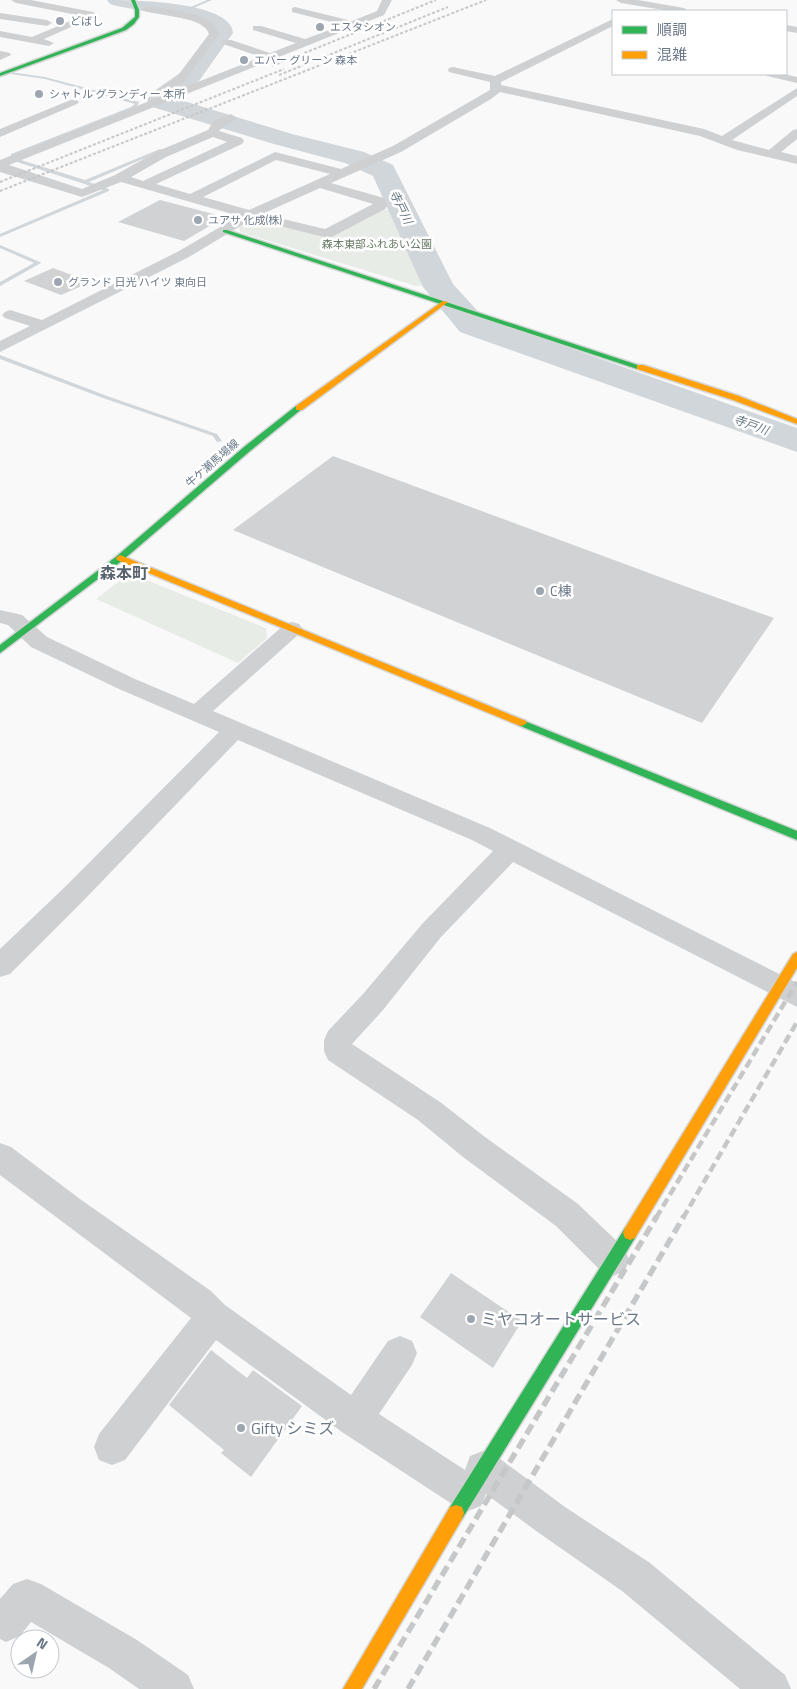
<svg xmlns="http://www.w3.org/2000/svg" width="797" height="1689" font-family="'Titillium Web','Noto Sans JP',sans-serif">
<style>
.green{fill:#e8ece7}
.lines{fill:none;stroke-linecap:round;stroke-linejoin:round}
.stream{fill:#d0d6da;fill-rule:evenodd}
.river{fill:#d0d6da;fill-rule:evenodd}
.building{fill:#d0d2d3}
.fast-casing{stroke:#d5d6d7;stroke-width:3}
.slow-casing{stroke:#d5d6d7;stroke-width:3}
.street{fill:#cfd0d2;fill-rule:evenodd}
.fast{fill:#30b455;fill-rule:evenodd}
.slow{fill:#ff9f0a;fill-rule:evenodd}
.rail-far2{stroke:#c6c7c8;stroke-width:2;stroke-dasharray:3 2;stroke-linecap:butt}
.rail-far1{stroke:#c6c7c8;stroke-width:4.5;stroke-dasharray:9 4.5;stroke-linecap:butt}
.rail{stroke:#c6c7c8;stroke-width:5.5;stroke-dasharray:11 5.5;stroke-linecap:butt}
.poi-dot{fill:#9ca5b0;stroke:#fff;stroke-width:2}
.labels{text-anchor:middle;stroke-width:5;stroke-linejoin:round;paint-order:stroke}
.far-poi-label{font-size:11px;fill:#6a7888;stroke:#fff;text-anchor:start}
.far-park-label{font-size:11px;fill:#677a65;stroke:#fff}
.far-street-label{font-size:11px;fill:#6a7888;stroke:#fff}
.far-water-label{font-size:12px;font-style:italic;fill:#677882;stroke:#fff}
.poi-label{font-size:14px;fill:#6a7888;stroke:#fff;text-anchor:start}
.quarter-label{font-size:16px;font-weight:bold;fill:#58626d;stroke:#fff}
.near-poi-label{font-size:16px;fill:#6a7888;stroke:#fff;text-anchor:start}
</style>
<rect width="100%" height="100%" fill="#f9f9f9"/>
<g class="green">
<polygon points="382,209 393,211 430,285 416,286 240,232 239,227 250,221 260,220 329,239"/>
<polygon points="139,577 266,628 267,638 238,663 96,599 122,579"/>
</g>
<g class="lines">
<g class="stream">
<polygon points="207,0 212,0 182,13 179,12"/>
<polygon points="10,72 45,77 139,102 138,105 133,109 16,155 21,160 85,180 160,149 164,150 89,182 109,189 109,191 0,237 0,234 103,190 17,162 11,156 11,154 131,107 135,104 45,79 11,74"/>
<polygon points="232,123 235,124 215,131 212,130"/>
<polygon points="0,245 40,262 41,263 0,286 0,282 34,263 0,248"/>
<polygon points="0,355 107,396 217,434 222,441 217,442 213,436 103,398 0,359"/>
</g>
<path class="river" d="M 107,0 C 130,0 232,1 233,33 L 199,81 L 174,98 L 292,134 L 364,152 L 393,165 L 453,284 L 484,318 L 797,428 L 797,452 L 460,332 L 423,287 L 373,176 L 345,163 L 274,144 L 152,107 L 147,100 C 156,87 169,82 181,72 C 189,66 208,40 211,31 L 197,21 L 117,6 L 110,4 Z"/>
</g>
<g class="building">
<polygon points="160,200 225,217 184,241 118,222"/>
<polygon points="53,268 91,282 61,295 24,281"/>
<polygon points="333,456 676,583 774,618 702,723 233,530"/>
<polygon points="451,1273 522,1321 493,1368 420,1317"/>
<polygon points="211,1350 247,1378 253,1370 302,1406 251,1477 221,1453 224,1450 169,1405"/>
</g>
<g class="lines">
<g class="fast-casing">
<g id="fast">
<polygon points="131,0 135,0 139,10 139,17 134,24 126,30 0,76 0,73 122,28 135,17 135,10"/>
<polygon points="223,230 227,230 644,367 637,369 223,232"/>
<polygon points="296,406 303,408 250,451 123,560 0,653 0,645 117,556 244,447"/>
<polygon points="522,720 797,831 797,840 518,725 517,723"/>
<polygon points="630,1226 635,1228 637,1233 635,1238 462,1519 456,1521 450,1519 448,1513 450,1507 625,1228"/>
</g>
</g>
<g class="slow-casing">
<g id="slow">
<polygon points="443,301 448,302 302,410 296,410 296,406"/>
<polygon points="637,365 643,365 739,396 797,419 797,424 733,400 637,369"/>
<polygon points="120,555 526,721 527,723 522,726 518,725 117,560 116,558"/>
<polygon points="797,952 797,968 635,1238 630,1240 625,1238 623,1233 625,1228 793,954"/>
<polygon points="456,1505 462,1507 464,1513 462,1519 362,1689 343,1689 450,1507"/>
</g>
</g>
<g class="street">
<polygon points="11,0 31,0 93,12 98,15 44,39 54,43 49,46 0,37 0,31 32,37 82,16 16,3"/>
<path d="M 382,0 L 392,0 L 384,15 L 9,165 L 82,189 L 115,175 L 158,151 L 208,130 L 214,121 L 231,114 L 237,118 C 232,124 224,124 219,131 L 242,138 L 244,141 L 242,144 L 156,184 L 190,194 L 275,152 L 341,169 L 393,146 L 490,90 L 490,82 L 449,72 L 448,70 L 449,68 L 453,67 L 495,76 L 613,19 L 613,26 L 501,82 L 501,85 L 704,129 L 722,136 L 797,88 L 797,96 L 732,140 L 769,150 L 793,130 L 797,129 L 797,139 L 781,152 L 797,156 L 797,164 L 737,150 L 700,136 L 500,92 L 491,99 L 401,152 L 331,183 L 384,198 L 387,206 L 385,209 L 332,237 L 327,238 L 252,219 L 189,257 L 0,352 L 0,341 L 30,326 L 5,318 L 2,315 L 5,312 L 10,310 L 42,320 L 179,251 L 239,216 L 121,182 L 82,197 L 0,172 L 0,160 L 261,57 L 223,44 L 222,42 L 223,40 L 231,40 L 270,53 L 296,43 L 253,30 L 253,26 L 261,26 L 305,39 L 343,25 L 292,12 L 292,8 L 295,7 L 352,21 L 377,11 ZM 213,137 L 227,142 L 143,181 L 131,177 L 166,157 ZM 276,160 L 330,174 L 249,210 L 203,197 ZM 320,188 L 373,204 L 325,229 L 262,214 Z"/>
<polygon points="616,0 638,0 684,8 689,11 669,11 621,3"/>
<path d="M 147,6 C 166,10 214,11 219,34 L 184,82 L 159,96 L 155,95 L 153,93 L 155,91 L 176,78 L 209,34 C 205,17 159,15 144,11 L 142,9 Z"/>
<polygon points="0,13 47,20 52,23 47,26 0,19"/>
<polygon points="786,25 797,27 797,33 786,31"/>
<polygon points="0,51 10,53 11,55 0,60"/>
<polygon points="766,74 784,74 797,77 797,83 767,76"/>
<polygon points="73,99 77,100 79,102 77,104 0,137 0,129"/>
<polygon points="0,610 22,615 47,637 135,679 194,704 285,624 292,622 299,624 303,629 299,634 213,711 490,828 797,983 797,1007 513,862 441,937 383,1010 352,1044 440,1102 485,1137 578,1204 625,1249 629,1260 625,1271 613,1276 601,1271 556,1226 463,1157 418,1120 328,1060 324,1051 324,1040 328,1031 363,994 423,923 493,851 472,840 238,740 85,899 10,974 0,977 0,949 67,885 219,732 119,689 31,647 8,625 0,623"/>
<polygon points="0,1143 11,1147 80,1199 211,1291 225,1305 351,1395 388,1341 400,1336 412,1341 417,1353 412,1365 379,1414 465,1470 470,1456 483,1451 496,1456 565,1507 650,1563 785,1675 791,1689 740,1689 622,1591 539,1533 486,1494 481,1506 468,1511 455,1506 342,1432 216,1340 125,1460 112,1465 99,1460 94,1447 99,1434 191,1318 0,1175"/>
<polygon points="27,1579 41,1584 137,1640 188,1675 194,1689 139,1689 109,1668 31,1622 20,1636 6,1642 0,1639 0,1599 13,1584"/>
</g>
<use href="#fast" class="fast"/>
<use href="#slow" class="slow"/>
<g class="rail-far2">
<polyline points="272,66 436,0"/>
<polyline points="279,75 448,7"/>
<polyline points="0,182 284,69"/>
<polyline points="0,191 486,0"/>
</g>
<g class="rail-far1">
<polyline points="656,1218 797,982"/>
<polyline points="683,1218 797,1022"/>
</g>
<g class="rail">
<polyline points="374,1689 657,1216"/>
<polyline points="408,1689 684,1216"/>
</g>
</g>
<g class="poi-dot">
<circle cx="60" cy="21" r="5"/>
<circle cx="320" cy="27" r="5"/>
<circle cx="244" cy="60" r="5"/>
<circle cx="39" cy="94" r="5"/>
<circle cx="198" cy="220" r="5"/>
<circle cx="58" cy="282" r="5"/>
<circle cx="540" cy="591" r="5"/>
<circle cx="471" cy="1319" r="5"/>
<circle cx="241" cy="1428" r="5"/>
</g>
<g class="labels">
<g class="far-poi-label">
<text x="70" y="25">どばし</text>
<text x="330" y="31">エスタシオン</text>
<text x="254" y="64">エバー グリーン 森本</text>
<text x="49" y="98">シャトル グランディー 本所</text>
<text x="208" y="224">ユアサ 化成(株)</text>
<text x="68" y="286">グランド 日光 ハイツ 東向日</text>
</g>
<g class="far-park-label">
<text x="377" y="248">森本東部ふれあい公園</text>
</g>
<g class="far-street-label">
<text transform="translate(212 463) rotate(-41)" y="4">牛ケ瀬馬場線</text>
</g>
<g class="far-water-label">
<text transform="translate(401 207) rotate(64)" y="4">寺戸川</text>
<text transform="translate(751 425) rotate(20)" y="4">寺戸川</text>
</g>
<g class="poi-label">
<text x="550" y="596">C棟</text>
</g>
<g class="quarter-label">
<text x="124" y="579">森本町</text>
</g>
<g class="near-poi-label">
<text x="481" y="1325">ミヤコオートサービス</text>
<text x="251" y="1434">Gifty シミズ</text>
</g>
</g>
<rect x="612" y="10" width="175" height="65" fill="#ffffff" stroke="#c3c9cf"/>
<rect x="622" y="26" width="25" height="8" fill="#30b455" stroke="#c3c9cf"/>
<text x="657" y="35" font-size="15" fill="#6a7888">順調</text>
<rect x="622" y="51" width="25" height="8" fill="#ff9f0a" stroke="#c3c9cf"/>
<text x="657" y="60" font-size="15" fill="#6a7888">混雑</text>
<g transform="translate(35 1654) rotate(34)"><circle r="24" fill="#ffffff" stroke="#c3c9cf"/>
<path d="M0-4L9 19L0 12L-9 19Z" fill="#9ca5b0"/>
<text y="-8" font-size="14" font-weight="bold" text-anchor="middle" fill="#6a7888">N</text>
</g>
</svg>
